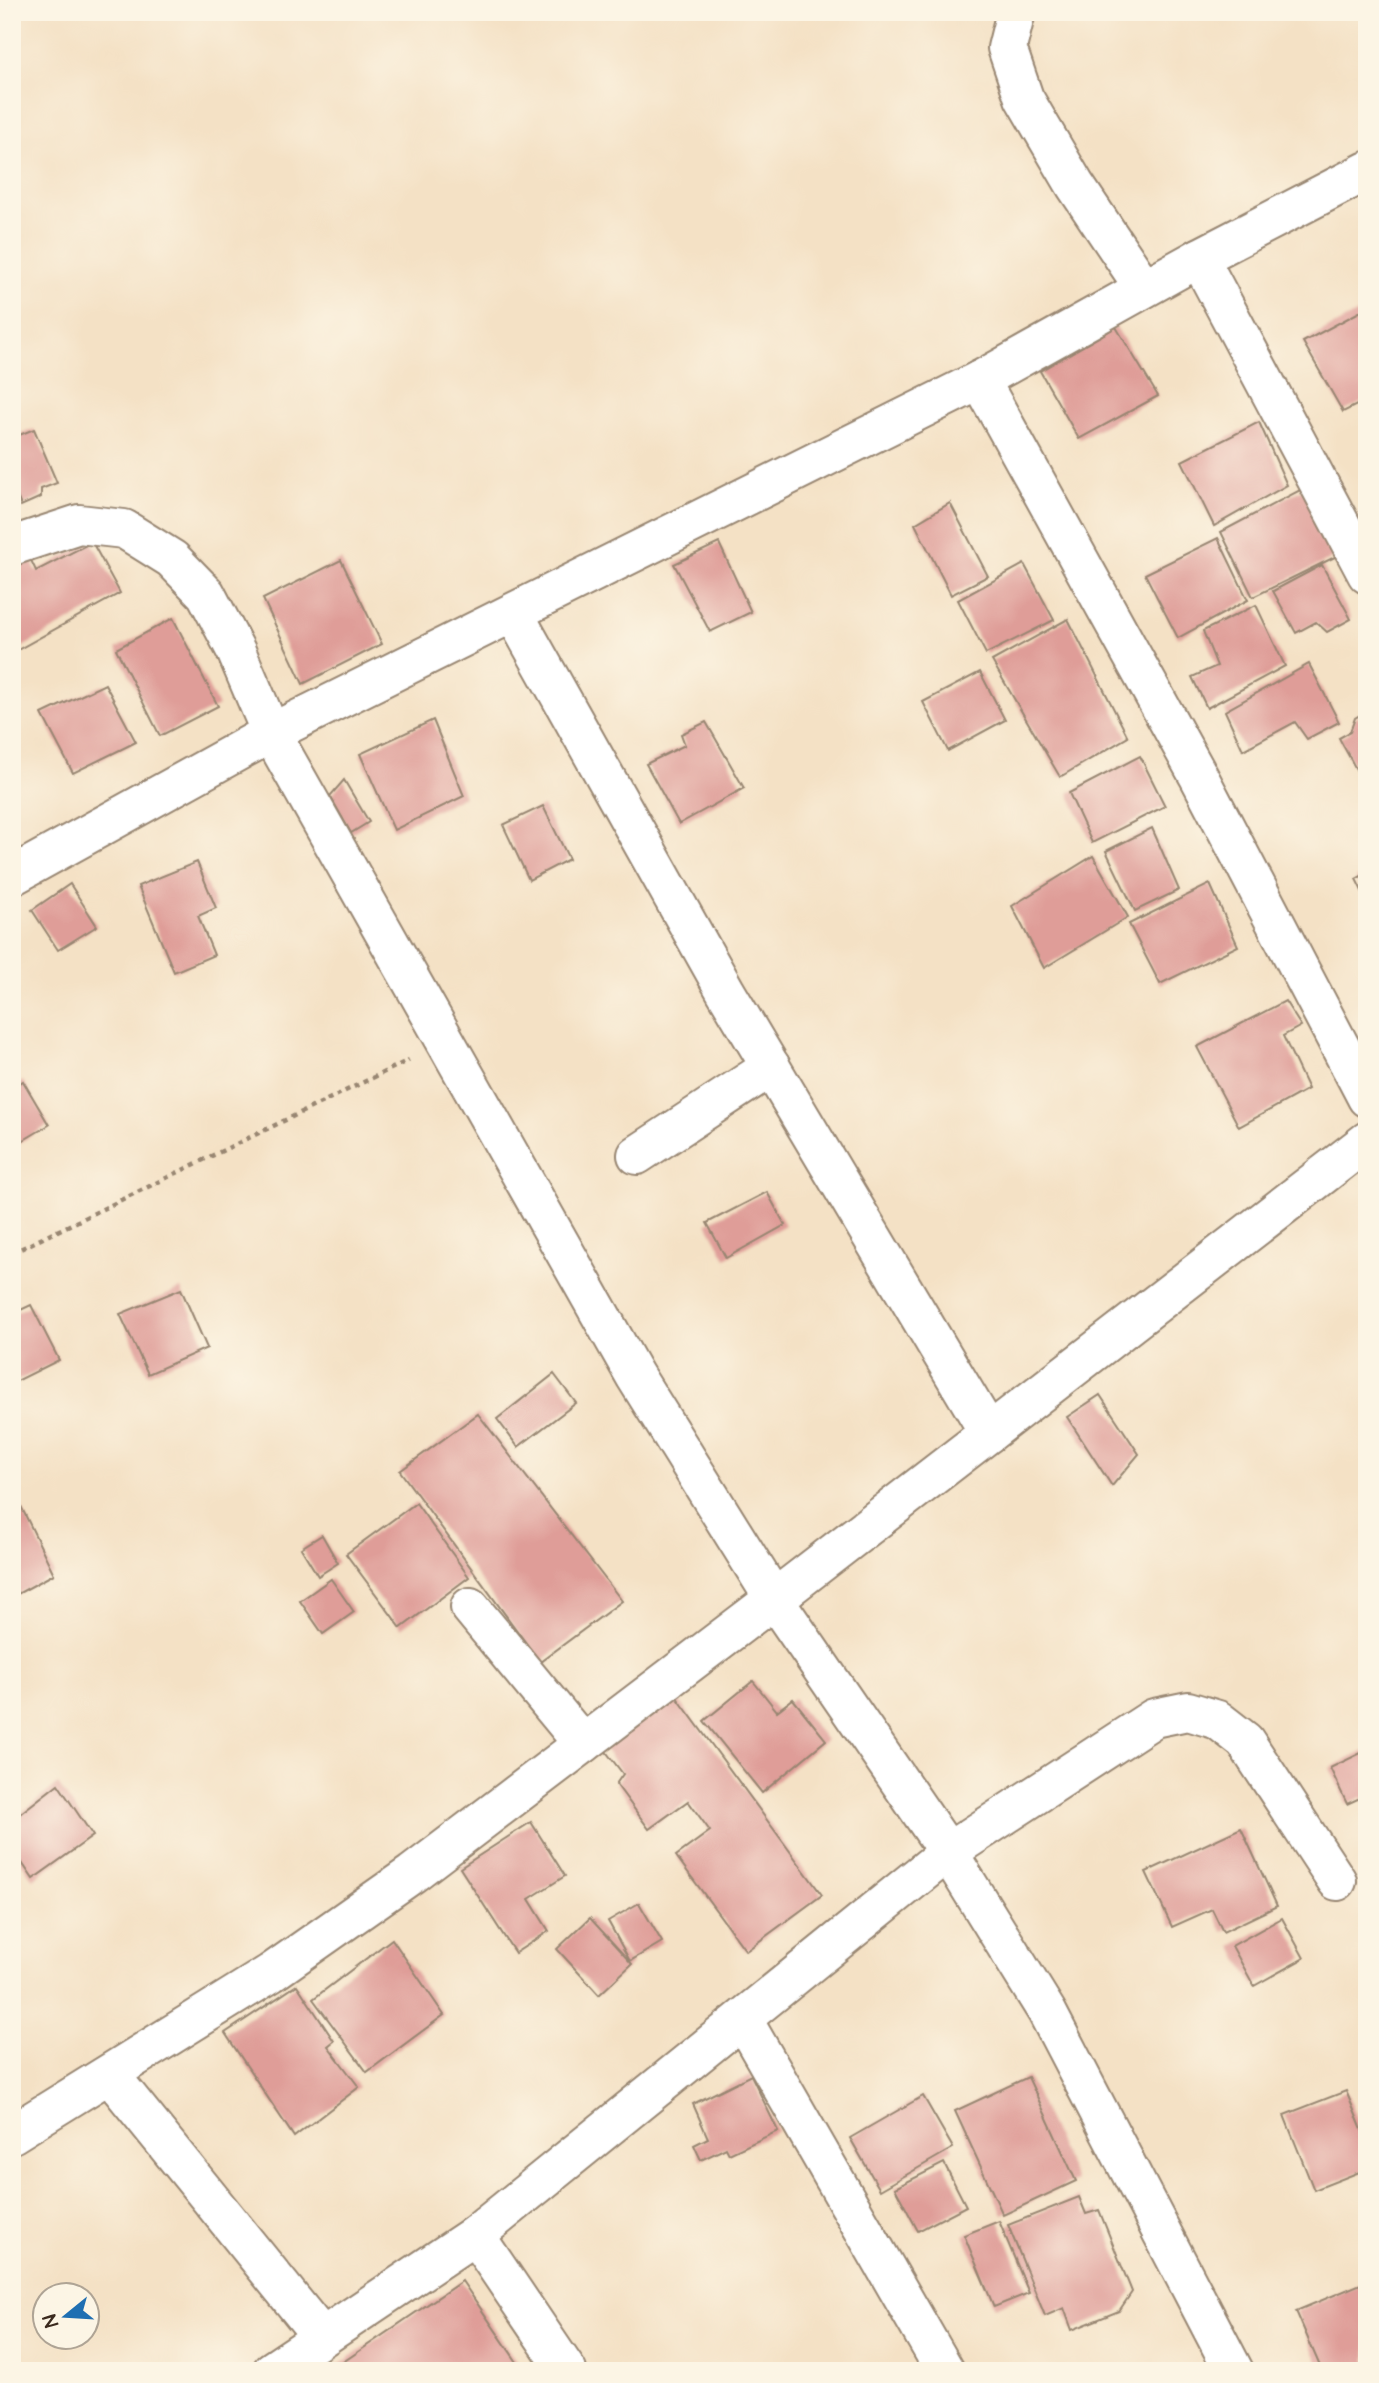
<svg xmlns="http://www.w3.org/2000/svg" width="1379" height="2383" font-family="'Architects Daughter',sans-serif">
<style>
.building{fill:#df9d98}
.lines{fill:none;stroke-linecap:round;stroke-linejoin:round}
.minor-casing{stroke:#988672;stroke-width:42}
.path{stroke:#988672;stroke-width:4.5;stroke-dasharray:5 5;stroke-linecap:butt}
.minor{stroke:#fff;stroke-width:38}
</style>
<rect width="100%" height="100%" fill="#fcf5e5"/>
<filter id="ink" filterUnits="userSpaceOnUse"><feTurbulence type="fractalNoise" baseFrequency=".0143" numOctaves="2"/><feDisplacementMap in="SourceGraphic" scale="14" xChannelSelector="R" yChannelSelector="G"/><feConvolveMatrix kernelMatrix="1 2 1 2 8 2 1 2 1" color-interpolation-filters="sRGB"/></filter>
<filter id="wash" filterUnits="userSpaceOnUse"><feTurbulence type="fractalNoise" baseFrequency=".00686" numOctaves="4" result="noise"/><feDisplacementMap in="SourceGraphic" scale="28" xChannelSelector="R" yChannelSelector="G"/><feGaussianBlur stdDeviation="1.57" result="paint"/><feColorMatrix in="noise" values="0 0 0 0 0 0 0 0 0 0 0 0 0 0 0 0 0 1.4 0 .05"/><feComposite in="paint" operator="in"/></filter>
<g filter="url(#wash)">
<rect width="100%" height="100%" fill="#f4e1c5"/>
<g id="blocks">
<g class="building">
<polygon points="1367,308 1367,400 1343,412 1303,342"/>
<polygon points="1116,327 1158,396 1079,439 1040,371"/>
<polygon points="1259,422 1287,485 1214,526 1182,461"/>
<polygon points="34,429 57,483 41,489 41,497 21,506 16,494 12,494 12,438"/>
<polygon points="1302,489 1339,555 1253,597 1221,532"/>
<polygon points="950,503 988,576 951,595 915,524"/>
<polygon points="1218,538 1248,600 1178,638 1145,574"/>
<polygon points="92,542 120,593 12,653 12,566 30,558 36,571"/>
<polygon points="719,543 751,612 710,632 674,564"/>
<polygon points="341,560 382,644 303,684 263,599"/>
<polygon points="1024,564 1054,620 986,654 958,600"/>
<polygon points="1322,565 1351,619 1327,632 1316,622 1296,633 1273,591"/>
<polygon points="1256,605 1285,666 1207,708 1192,677 1217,666 1203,631"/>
<polygon points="173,618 218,706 160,736 116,649"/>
<polygon points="1068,619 1128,737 1060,777 992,661"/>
<polygon points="1309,664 1339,722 1307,739 1295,722 1243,750 1225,711"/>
<polygon points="980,672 1005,720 948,751 923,702"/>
<polygon points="105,684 136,742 73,773 42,714"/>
<polygon points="1367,711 1367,780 1363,782 1339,738 1350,732 1355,718"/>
<polygon points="433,720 464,796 394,830 360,754"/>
<polygon points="706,722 744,788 679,824 646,764 685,745 681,734"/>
<polygon points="1140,756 1165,806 1092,843 1069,793"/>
<polygon points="344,780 369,822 351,833 330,796"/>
<polygon points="543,806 569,859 529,880 503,825"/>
<polygon points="1152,828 1179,890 1135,911 1106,851"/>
<polygon points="1093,856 1128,917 1044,968 1012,906"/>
<polygon points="197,862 216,908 198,916 214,955 174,972 138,886"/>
<polygon points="1367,873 1367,901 1356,879"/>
<polygon points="70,884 97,926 58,950 32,910"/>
<polygon points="1210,884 1238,946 1160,984 1129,924"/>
<polygon points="1285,1001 1301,1026 1283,1036 1308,1089 1239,1127 1197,1047"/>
<polygon points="23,1081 49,1125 12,1147 12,1088"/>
<polygon points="767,1192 785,1225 726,1258 707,1223"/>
<polygon points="181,1289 207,1348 148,1374 120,1314"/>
<polygon points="31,1305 59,1360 13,1383 12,1314"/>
<polygon points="554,1374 576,1403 518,1447 497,1419"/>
<polygon points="1100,1395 1139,1454 1112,1486 1067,1417"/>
<polygon points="478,1414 622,1601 540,1662 400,1471"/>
<polygon points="17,1498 54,1574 12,1597 12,1501"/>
<polygon points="416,1503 469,1577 401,1628 346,1554"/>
<polygon points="322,1535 338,1563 318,1576 301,1548"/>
<polygon points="331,1579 354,1612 323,1634 300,1601"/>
<polygon points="753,1681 777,1711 793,1699 826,1740 762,1793 704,1721"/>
<polygon points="673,1692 822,1895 746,1951 676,1856 710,1831 688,1801 649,1829 616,1784 623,1774 601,1745"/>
<polygon points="1367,1750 1367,1806 1362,1797 1347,1804 1330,1768"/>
<polygon points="58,1784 93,1836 33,1879 12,1848 12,1820"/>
<polygon points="531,1822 565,1876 529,1899 549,1931 515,1953 460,1868"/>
<polygon points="1241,1828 1277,1906 1223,1932 1212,1909 1172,1927 1146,1872"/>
<polygon points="639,1903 662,1942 630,1961 608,1921"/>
<polygon points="590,1918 632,1964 599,1995 557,1949"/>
<polygon points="1282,1918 1304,1958 1254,1986 1232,1946"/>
<polygon points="392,1939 444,2015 367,2072 313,1999"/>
<polygon points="297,1985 334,2041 328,2046 359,2087 294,2137 225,2033"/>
<polygon points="751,2075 778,2131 729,2154 726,2148 701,2160 694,2145 708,2138 693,2104"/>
<polygon points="1028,2077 1076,2181 1003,2215 955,2111"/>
<polygon points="1346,2091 1367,2142 1367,2169 1314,2190 1284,2115"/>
<polygon points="923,2096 953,2148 880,2190 850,2138"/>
<polygon points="944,2163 966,2206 918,2231 895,2188"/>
<polygon points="1079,2197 1086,2214 1099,2210 1132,2292 1119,2311 1072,2330 1064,2308 1045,2316 1008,2225"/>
<polygon points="999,2221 1029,2293 994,2307 964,2235"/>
<polygon points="462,2281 523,2371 330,2371"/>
<polygon points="1363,2283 1367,2293 1367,2371 1322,2371 1296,2311"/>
</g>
</g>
</g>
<g filter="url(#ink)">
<use href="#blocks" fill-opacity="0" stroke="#988672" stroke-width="2"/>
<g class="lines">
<g class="minor-casing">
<g id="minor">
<polyline points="1016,12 1007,48 1024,98 1075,185 1144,288"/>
<polyline points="1199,258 1367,574"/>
<polyline points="980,380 1198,775 1367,1098"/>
<polyline points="12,546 79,524 124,529 172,559 206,594 236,651 271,733 635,1376 774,1599 948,1852 1047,2012 1234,2371"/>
<polyline points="514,614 726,992 989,1433"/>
<polyline points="12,876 271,733 980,380 1199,258 1367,171"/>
<polyline points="637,1155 771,1067"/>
<polyline points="470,1607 583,1744"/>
<polyline points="743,2020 945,2371"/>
<polyline points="110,2075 322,2337"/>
<polyline points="12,2134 271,1973 412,1874 774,1599 1367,1141"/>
<polyline points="475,2235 567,2371"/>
<polyline points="272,2371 475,2235 948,1852 1154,1718 1188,1711 1218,1720 1245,1741 1337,1881"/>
</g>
</g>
<polyline class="path" points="12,1253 409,1060"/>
<use href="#minor" class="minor"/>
</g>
</g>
<rect width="1379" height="2383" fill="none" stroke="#fcf5e5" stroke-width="42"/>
<g transform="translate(66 2316) rotate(252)"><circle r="33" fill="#fcf5e5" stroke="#afa495" stroke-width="2"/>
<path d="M0-5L12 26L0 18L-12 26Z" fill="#1f6fb2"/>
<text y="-10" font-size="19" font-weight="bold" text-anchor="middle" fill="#3b2a1e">N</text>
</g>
</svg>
